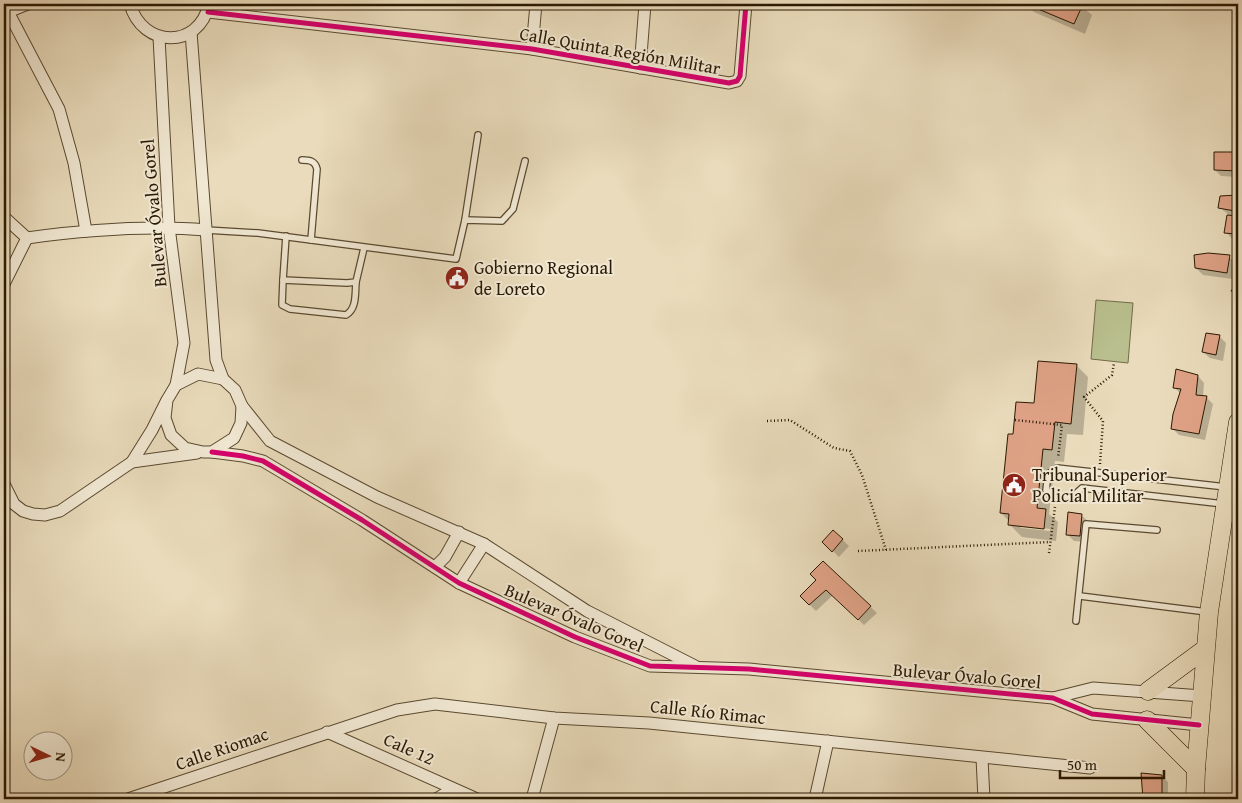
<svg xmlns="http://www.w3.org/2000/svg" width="1242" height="803" font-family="'Gentium Book Plus',serif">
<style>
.green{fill:#b9bf8e;stroke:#726c48}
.shadow{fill:#0003;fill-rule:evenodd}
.building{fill:#dfa286;stroke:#2a1902}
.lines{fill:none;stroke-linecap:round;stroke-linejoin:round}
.lane-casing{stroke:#5a4a30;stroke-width:8}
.street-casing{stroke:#5a4a30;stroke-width:13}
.primary-casing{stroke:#2a1902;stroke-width:19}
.path{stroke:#2a1902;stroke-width:2.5;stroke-dasharray:1 2.5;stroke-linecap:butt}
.lane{stroke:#f1e8d3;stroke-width:5.5}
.street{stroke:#f1e8d3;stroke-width:11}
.primary{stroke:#e9dbbb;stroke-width:18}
.cycleway-casing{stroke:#f1e8d3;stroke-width:8}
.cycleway{stroke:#d6006c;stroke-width:5}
.labels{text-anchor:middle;stroke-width:4;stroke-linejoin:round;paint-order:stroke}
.street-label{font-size:18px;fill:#2a1902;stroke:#f1e8d3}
.poi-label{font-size:18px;fill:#2a1902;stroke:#f1e8d3;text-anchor:start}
</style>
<rect width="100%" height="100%" fill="#e9dbbb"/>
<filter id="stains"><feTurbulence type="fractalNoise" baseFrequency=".004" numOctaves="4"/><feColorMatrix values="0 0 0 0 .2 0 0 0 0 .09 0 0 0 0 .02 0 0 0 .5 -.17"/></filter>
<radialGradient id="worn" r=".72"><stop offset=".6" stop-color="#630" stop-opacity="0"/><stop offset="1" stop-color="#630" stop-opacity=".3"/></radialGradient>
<polygon class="green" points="1096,300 1133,303 1128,363 1091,359"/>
<g class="shadow">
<polygon points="1026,4 1079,4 1092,15 1085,34 1034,12"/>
<polygon points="1215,153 1238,154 1238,177 1221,176 1215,170"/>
<polygon points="1237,196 1238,216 1237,216 1238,218 1238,240 1232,239 1226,232 1228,214 1219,207"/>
<polygon points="1229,257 1236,263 1233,279 1203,275 1196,268"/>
<polygon points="1219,336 1226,343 1223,361 1210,358 1203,352"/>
<path d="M 1076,365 L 1088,377 L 1083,435 L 1067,434 L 1064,462 L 1055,461 L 1049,514 L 1058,522 L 1056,541 L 1022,537 L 1010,525 L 1010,522 L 1001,513 L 1014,436 L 1035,405 ZM 1019,525 L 1050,529 L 1050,531 L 1021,528 Z"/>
<polygon points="1198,376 1204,383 1203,397 1207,398 1213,404 1205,440 1179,435 1173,429 1181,394 1174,387"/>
<polygon points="1081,515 1088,521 1086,542 1074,541 1067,534"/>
<polygon points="833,531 849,546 839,557 824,542"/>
<polygon points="823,562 877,613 864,625 833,595 816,611 801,596 818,580"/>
<polygon points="1142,774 1161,776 1168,782 1168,799 1144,799"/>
</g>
<g class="building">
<polygon points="1026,4 1083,4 1074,24"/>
<polygon points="1214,152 1238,152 1238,171 1214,170"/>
<polygon points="1238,195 1235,211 1218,208 1220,196"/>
<polygon points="1227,215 1238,216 1236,234 1224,233"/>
<polygon points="1208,253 1230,255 1227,273 1195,268 1194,255"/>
<polygon points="1206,333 1220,335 1216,355 1202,352"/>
<polygon points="1038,361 1077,364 1071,424 1055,422 1052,450 1043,449 1037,508 1046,509 1044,529 1008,525 1009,514 1000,513 1008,434 1013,434 1016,402 1034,403"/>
<polygon points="1176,369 1198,375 1196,395 1207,396 1199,434 1171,429 1173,414 1181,389 1173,388"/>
<polygon points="1068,512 1082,514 1080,536 1066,535"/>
<polygon points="833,530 843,539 832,552 822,542"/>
<polygon points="823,561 871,606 858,620 826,590 809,605 800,596 816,580 810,574"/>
<polygon points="1141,773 1162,775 1162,799 1143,799"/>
</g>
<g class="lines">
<g class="lane-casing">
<g id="lane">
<path d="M 302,160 C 310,160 315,161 317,169 L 311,240"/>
<polyline points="465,220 478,135"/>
<polyline points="206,230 258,233 456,259 465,220 502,221 513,209 525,161"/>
<polyline points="286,236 283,280 347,283 356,282 364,248"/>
<path d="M 283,280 L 282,305 L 290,309 L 346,315 C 357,309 355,293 356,282"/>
<polyline points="1224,504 1082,488 1071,498 1056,498 1046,490 1048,474 1057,468 1226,487"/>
<polyline points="1080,596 1207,612"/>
<polyline points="1076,621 1086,524 1157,530"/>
</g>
</g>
<g class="street-casing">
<g id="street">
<polyline points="4,4 59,109 74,163 86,231"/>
<path d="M 130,4 C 142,48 199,50 209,4"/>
<polyline points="8,12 28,4"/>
<polyline points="208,12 532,49 729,83 737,81 740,76 746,4"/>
<polyline points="191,32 216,360 223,379"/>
<polyline points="159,37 169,227 184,343 176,385"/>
<polyline points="532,49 536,4"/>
<polyline points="640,68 645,4"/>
<path d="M 4,217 L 27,238 C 86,230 146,225 206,230"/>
<polyline points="4,284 27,238"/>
<polyline points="242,406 270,441 377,497 484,544 587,611 695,666"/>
<polyline points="212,452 243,456 263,461 362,520 459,583 575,637 650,666 749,669 1053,698 1092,714 1199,725"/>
<polyline points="132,462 197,453"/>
<polyline points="4,484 14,504 23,511 33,514 45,515 60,511 132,462 152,430 167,400 176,385 198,374 223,379 235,390 242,406 241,423 234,438 212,452 203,452 185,448 171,435 165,418 167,400"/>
<polyline points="435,567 445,557 459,532"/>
<polyline points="459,583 484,544"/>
<polyline points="1053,698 1093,688 1202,696"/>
<polyline points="327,732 477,799"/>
<polyline points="982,758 984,799"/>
<polyline points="128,799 397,710 435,704 554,718 649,723 1090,768"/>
<polyline points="436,799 453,789"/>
<polyline points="532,799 554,718"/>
<polyline points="815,799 828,741"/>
</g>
</g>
<g class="primary-casing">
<g id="primary">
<polyline points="1148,691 1205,649"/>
<polyline points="1147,720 1196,769"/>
<polyline points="1195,799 1196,769 1209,612 1238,422"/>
</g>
</g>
<g class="path">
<polyline points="1238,286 1232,291 1235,296 1238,295"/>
<polyline points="1015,420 1062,425 1058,458"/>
<polyline points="767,421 790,420 834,448 850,451 862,475 886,550"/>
<polyline points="1100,464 1103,421 1084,397 1112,375 1114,363"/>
<polyline points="858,551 1050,542"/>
<polyline points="1049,553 1055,507"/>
</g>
<use href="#lane" class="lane"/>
<use href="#street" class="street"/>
<use href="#primary" class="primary"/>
<g class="cycleway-casing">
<g id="cycleway">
<polyline points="208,12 532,49 729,83 737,81 740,76 746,4"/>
<polyline points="212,452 243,456 263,461 362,520 459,583 575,637 650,666 749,669 1053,698 1092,714 1199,725"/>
</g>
</g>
<use href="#cycleway" class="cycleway"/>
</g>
<defs>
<g id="civic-disc" transform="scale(1.25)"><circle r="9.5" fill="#8f2418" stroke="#f1e8d3"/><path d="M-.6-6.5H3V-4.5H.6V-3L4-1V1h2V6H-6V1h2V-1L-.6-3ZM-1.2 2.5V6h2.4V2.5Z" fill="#fff"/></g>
</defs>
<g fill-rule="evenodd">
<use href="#civic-disc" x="457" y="278"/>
<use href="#civic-disc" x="1014" y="485"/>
</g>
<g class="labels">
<g class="street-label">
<text transform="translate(620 51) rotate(10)" y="6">Calle Quinta Región Militar</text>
<text transform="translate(154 213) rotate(-95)" y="6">Bulevar Óvalo Gorel</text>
<text transform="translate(574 618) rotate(23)" y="6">Bulevar Óvalo Gorel</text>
<text transform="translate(967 676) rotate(5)" y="6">Bulevar Óvalo Gorel</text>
<text transform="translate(708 712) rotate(6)" y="6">Calle Río Rimac</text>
<text transform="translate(222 749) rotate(-19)" y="6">Calle Riomac</text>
<text transform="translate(409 749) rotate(24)" y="6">Cale 12</text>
</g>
<g class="poi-label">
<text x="474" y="274">Gobierno Regional<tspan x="474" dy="21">de Loreto</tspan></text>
<text x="1032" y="481">Tribunal Superior<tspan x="1032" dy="21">Policial Militar</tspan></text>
</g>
</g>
<rect width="1242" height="803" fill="none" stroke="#e9dbbb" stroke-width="20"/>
<rect x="5" y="5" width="1232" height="793" fill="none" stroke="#2a1902" stroke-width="2.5"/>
<rect x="10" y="10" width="1222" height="783" fill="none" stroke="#2a1902"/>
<g transform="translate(48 756) rotate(95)"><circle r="24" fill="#f1e8d3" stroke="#a1957f"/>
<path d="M0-4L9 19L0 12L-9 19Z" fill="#8f2418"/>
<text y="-8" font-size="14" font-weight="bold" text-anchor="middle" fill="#2a1902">N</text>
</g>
<path d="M1060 770v8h104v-8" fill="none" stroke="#2a1902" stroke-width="2.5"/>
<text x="1067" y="770" font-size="15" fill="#2a1902" stroke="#f1e8d3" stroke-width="4" paint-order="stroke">50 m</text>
<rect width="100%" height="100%" filter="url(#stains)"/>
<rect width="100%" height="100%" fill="url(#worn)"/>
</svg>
